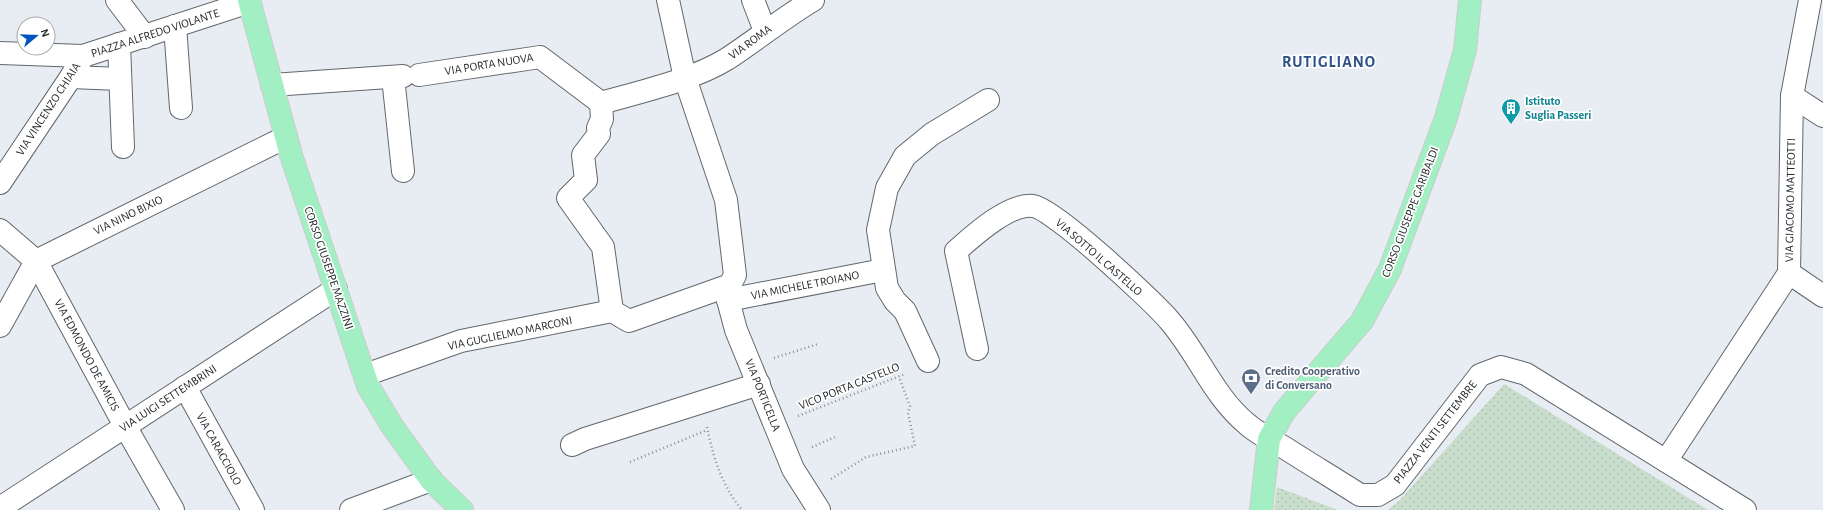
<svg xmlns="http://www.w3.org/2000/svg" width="1823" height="510" font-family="'Alegreya Sans',sans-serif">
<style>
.garden{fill:url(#garden-dots)}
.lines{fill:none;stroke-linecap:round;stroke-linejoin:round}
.minor-casing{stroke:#62676c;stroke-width:24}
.major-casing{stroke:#cbcccc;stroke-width:24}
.path{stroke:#8c9195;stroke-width:2.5;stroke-dasharray:1 3;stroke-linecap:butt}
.minor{stroke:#fff;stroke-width:22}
.major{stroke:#a3efc4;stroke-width:22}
.labels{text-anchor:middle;stroke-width:3.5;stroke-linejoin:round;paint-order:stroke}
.street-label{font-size:12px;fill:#272a2c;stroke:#fff}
.culture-label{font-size:12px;font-weight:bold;fill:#0d838f;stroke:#fff;text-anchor:start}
.service-label{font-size:12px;font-weight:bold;fill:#4e5e75;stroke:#fff;text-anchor:start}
.district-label{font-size:16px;font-weight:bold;letter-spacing:1px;fill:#2d5188;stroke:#fff}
</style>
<defs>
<pattern id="garden-dots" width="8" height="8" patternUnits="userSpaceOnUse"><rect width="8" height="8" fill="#c9ddcc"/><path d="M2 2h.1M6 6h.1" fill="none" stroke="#adbeaf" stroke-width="1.8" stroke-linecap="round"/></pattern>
</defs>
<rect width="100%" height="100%" fill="#e7edf3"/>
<g class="garden">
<polygon points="1504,384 1708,510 1388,510 1400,500"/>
<polygon points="1277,487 1338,510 1274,510"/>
</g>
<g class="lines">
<g class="minor-casing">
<g id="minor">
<polyline points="117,0 145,37"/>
<polyline points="668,0 685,78 726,200 735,275 730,285 728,300 736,330 793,469 819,510"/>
<polyline points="753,0 765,31"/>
<polyline points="175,26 181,108"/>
<polyline points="119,44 123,147"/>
<polyline points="0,53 83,56 249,2"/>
<path d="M 419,75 L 540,57 L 601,103 C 640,92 693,80 727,59 C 756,40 783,18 813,0"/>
<polyline points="71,77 120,79"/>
<polyline points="393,77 403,171"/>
<polyline points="272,85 403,76"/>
<polyline points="1792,96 1823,116"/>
<polyline points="601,103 602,119 598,128 599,134 583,155 586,180 568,198 603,247 612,311"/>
<polyline points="0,183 71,77 83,56"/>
<polyline points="0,230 36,261 125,426 173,510"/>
<polyline points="1789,273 1823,296"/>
<polyline points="728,300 883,270"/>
<polyline points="612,311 629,321 730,285"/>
<polyline points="0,326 36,261 286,137"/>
<path d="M 977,349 L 956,251 C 973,236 1009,203 1033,206 C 1053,208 1153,301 1169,320 C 1198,353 1213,396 1247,424 C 1258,434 1273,441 1285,448 C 1310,464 1335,479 1360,495 L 1378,495 L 1395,485 L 1480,375 L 1501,367 L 1526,374 L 1745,510"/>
<polyline points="928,361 905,311 895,301 887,288 878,230 887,188 905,156 932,134 988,100"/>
<polyline points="365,375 461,341 612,311"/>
<polyline points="185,387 253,510"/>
<polyline points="572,445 585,439 759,384"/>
<polyline points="1666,461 1789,273 1792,96 1810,0"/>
<polyline points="0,508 336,289"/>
<polyline points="351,510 431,480"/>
</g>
</g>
<g class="major-casing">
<g id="major">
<polyline points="249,0 291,155 368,386 392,426 431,480 462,510"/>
<polyline points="1261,510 1269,439 1284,412 1362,321 1390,269 1446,118 1465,50 1470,0"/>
</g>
</g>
<g class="path">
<polyline points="774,358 818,344"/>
<polyline points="798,416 905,374"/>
<path d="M 707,427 C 713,457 722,486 742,510"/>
<polyline points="812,447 835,437"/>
<polyline points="630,462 707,430"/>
<polyline points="831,479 866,457 915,446 908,413 910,406 899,377"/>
</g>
<use href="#minor" class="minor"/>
<use href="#major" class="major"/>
</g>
<defs>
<g id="building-pin" transform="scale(1)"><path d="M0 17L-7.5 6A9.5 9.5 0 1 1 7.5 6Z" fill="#0f9aa8" stroke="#fff"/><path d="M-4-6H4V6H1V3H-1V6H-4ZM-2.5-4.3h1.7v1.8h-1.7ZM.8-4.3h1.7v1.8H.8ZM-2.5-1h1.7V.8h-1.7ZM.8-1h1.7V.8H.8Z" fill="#fff"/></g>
<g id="bank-pin" transform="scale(1)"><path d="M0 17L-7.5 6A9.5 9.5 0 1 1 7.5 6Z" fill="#5c6f8a" stroke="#fff"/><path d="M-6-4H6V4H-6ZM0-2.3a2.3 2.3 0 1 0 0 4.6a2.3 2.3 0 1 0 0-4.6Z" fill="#fff"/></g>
</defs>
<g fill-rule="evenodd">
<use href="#building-pin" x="1511" y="108"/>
<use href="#bank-pin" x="1251" y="378"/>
</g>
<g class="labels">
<g class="street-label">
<text transform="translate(155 33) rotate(-18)" y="4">PIAZZA ALFREDO VIOLANTE</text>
<text transform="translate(750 42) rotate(-36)" y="4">VIA ROMA</text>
<text transform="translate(489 64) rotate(-9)" y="4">VIA PORTA NUOVA</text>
<text transform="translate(48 109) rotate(-57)" y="4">VIA VINCENZO CHIAIA</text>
<text transform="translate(1790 200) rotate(-89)" y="4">VIA GIACOMO MATTEOTTI</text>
<text transform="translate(1410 212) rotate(-69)" y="4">CORSO GIUSEPPE GARIBALDI</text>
<text transform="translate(128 215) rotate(-26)" y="4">VIA NINO BIXIO</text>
<text transform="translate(1099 257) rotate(41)" y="4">VIA SOTTO IL CASTELLO</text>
<text transform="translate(329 268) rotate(71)" y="4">CORSO GIUSEPPE MAZZINI</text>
<text transform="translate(805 285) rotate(-11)" y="4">VIA MICHELE TROIANO</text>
<text transform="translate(510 333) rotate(-12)" y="4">VIA GUGLIELMO MARCONI</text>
<text transform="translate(87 355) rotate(62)" y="4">VIA EDMONDO DE AMICIS</text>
<text transform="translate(849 386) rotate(-22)" y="4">VICO PORTA CASTELLO</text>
<text transform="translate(763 395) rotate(68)" y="4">VIA PORTICELLA</text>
<text transform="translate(168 398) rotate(-33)" y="4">VIA LUIGI SETTEMBRINI</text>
<text transform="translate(1435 432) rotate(-52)" y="4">PIAZZA VENTI SETTEMBRE</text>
<text transform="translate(219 449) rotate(61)" y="4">VIA CARACCIOLO</text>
</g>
<g class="culture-label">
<text x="1525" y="105">Istituto<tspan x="1525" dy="14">Suglia Passeri</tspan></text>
</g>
<g class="service-label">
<text x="1265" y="375">Credito Cooperativo<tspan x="1265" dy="14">di Conversano</tspan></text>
</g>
<g class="district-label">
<text x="1329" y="67">RUTIGLIANO</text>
</g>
</g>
<g transform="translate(36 36) rotate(71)"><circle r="19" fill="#ffffff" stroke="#a9aaab"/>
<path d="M0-3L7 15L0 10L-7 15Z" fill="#0155bf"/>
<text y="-6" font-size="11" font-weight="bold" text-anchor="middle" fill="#272a2c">N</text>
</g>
</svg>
